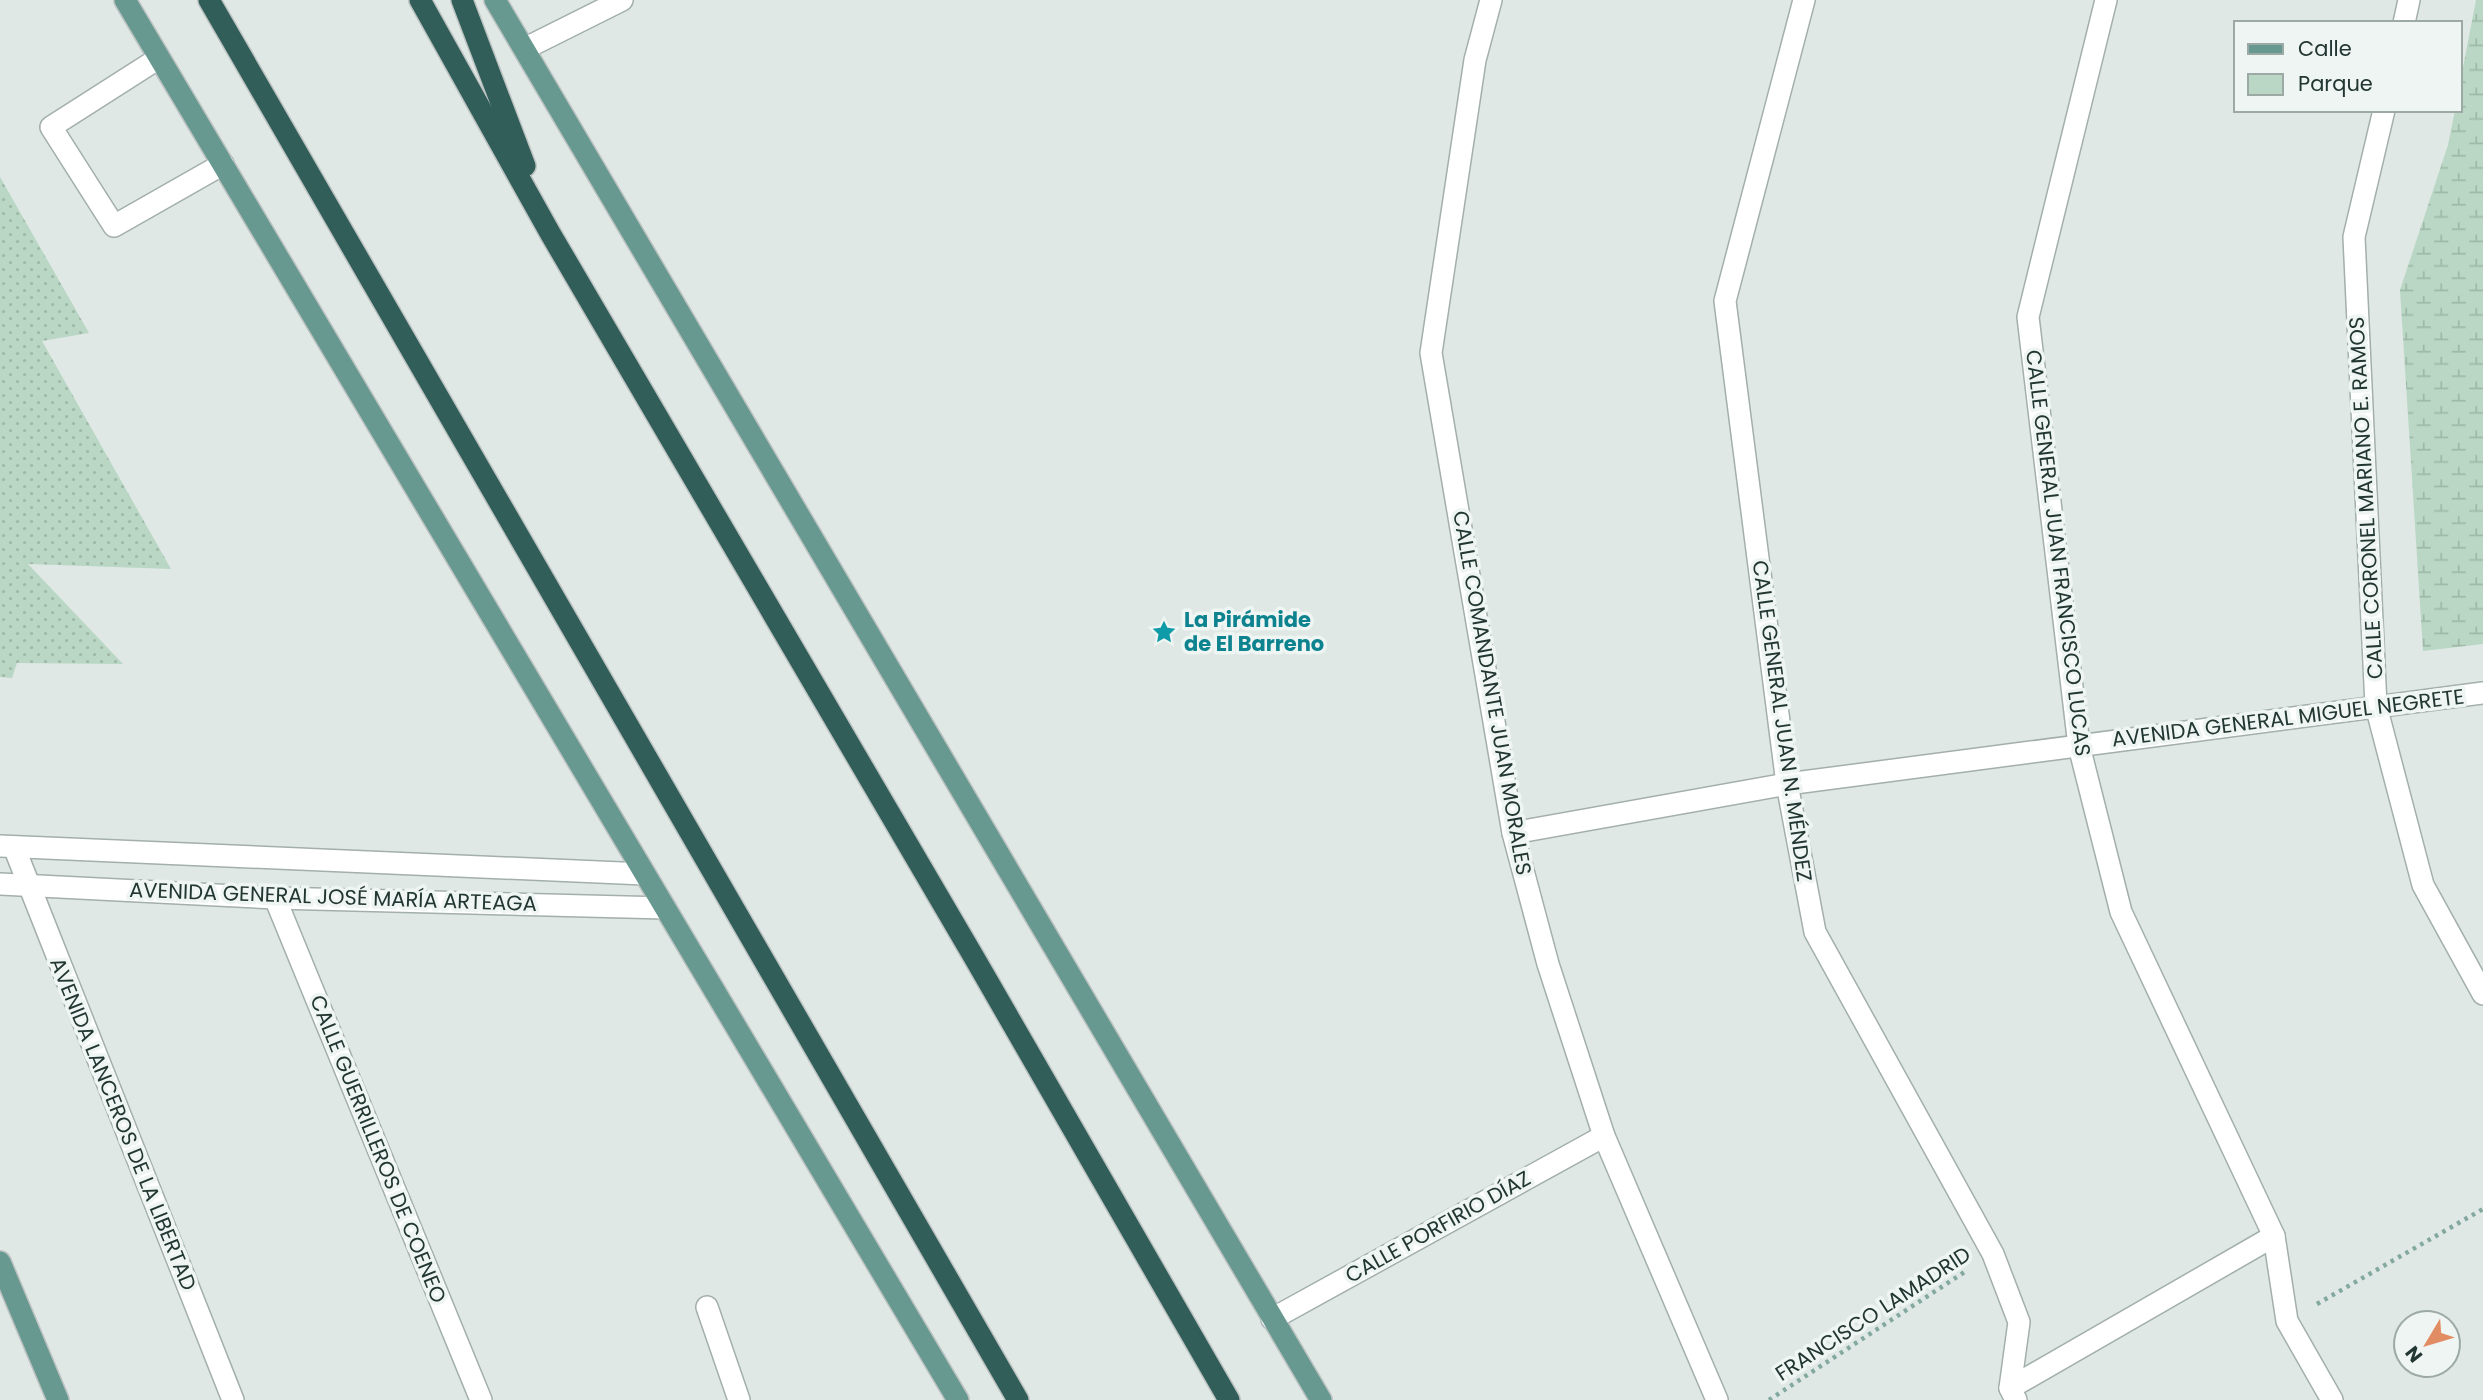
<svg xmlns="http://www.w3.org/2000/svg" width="2483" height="1400" font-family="Poppins,sans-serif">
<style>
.green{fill:url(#green-dots)}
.wetland{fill:url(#wetland-marsh)}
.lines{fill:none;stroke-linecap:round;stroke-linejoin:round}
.minor-casing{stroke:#a3afac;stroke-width:24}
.major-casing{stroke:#bdc3c2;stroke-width:24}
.highway-casing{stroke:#bdc3c2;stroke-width:24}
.path{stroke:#82a89f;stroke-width:4.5;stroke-dasharray:3.5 5;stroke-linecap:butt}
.minor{stroke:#fff;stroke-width:21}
.major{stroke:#689990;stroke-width:21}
.highway{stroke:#315e59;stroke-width:21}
.labels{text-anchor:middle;stroke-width:7;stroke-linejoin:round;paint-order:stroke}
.street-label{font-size:21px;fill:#223632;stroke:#eef5f2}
.culture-label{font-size:21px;font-weight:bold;fill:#0d838f;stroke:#eef5f2;text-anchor:start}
</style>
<defs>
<pattern id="green-dots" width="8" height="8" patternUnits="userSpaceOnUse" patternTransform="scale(1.75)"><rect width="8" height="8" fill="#b9d7c4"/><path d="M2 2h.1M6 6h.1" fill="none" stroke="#9fb9a9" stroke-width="1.8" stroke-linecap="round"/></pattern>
<pattern id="wetland-marsh" width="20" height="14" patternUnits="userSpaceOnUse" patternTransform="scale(1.75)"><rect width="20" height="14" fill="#b9d7c4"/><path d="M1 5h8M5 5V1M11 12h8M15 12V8" fill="none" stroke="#9fb9a9"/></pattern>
</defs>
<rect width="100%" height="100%" fill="#dfe8e5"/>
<polygon class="green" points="0,177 89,333 42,341 171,569 28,564 123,664 17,663 12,678 0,677"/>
<polygon class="wetland" points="2476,0 2483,0 2483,644 2423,651 2400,290 2448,145 2455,110 2460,110 2460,83"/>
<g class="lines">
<g class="minor-casing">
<g id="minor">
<polyline points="1491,0 1475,60 1431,353 1513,833 1548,964 1604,1136 1717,1400"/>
<polyline points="1804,0 1725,301 1787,784 1815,932 1993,1254 2019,1322 2010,1388 2016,1400"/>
<polyline points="2106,0 2028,317 2079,746 2121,912 2274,1236 2287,1321 2332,1400"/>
<polyline points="2404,23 2409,0"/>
<polyline points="524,49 622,0"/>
<polyline points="159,58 51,127 114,226 223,164"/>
<polyline points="2384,110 2354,237 2376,706 2423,885 2483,994"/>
<polyline points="1513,833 1787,784 2483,693"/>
<polyline points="0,846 644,874"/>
<polyline points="14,847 233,1400"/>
<polyline points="0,884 275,898 665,908"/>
<polyline points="275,898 481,1400"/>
<polyline points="707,1307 739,1400"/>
<polyline points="1272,1319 1604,1136"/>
<polyline points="2010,1388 2274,1236"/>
</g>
</g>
<g class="major-casing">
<g id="major">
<polyline points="125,0 958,1400"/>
<polyline points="495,0 1321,1400"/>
<polyline points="0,1262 58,1400"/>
</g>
</g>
<g class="highway-casing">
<g id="highway">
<polyline points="209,0 1018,1400"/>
<polyline points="420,0 550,233 975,959 1229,1400"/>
<polyline points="462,0 525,166"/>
</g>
</g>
<g class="path">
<polyline points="2317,1304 2483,1209"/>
<polyline points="1769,1400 1966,1271"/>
</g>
<use href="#minor" class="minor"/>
<use href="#major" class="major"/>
<use href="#highway" class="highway"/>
</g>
<defs>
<g id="sight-bare" transform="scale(1.89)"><path d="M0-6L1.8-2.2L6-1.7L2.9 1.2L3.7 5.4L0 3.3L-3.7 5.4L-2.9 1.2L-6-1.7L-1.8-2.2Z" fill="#0f9aa8" stroke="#eef5f2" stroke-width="2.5" paint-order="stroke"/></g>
</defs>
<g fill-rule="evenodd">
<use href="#sight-bare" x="1164" y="632"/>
</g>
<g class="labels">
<g class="street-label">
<text transform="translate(2366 498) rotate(-93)" y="7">CALLE CORONEL MARIANO E. RAMOS</text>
<text transform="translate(2058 553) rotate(83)" y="7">CALLE GENERAL JUAN FRANCISCO LUCAS</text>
<text transform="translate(1492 693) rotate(80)" y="7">CALLE COMANDANTE JUAN MORALES</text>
<text transform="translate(2288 718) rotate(-7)" y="7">AVENIDA GENERAL MIGUEL NEGRETE</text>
<text transform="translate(1782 721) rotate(82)" y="7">CALLE GENERAL JUAN N. MÉNDEZ</text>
<text transform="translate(333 897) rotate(2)" y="7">AVENIDA GENERAL JOSÉ MARÍA ARTEAGA</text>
<text transform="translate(123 1124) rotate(68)" y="7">AVENIDA LANCEROS DE LA LIBERTAD</text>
<text transform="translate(378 1149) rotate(68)" y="7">CALLE GUERRILLEROS DE COENEO</text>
<text transform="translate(1438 1227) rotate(-29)" y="7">CALLE PORFIRIO DÍAZ</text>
<text transform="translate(1873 1314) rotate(-33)" y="7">FRANCISCO LAMADRID</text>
</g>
<g class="culture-label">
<text x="1184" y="627">La Pirámide<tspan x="1184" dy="24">de El Barreno</tspan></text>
</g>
</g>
<rect x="2234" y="21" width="228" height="91" fill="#eef5f2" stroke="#9ca9a5" stroke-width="2"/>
<rect x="2248" y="44" width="35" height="10" fill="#689990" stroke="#9ca9a5" stroke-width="2"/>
<text x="2298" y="56" font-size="21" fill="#223632">Calle</text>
<rect x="2248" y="74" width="35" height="21" fill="#b9d7c4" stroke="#9ca9a5" stroke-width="2"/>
<text x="2298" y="91" font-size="21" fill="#223632">Parque</text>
<g transform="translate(2427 1344) rotate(232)"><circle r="33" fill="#eef5f2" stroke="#9ca9a5" stroke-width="2"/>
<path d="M0-5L12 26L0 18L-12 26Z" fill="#e18c63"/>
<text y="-10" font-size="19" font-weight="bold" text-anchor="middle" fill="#223632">N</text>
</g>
</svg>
